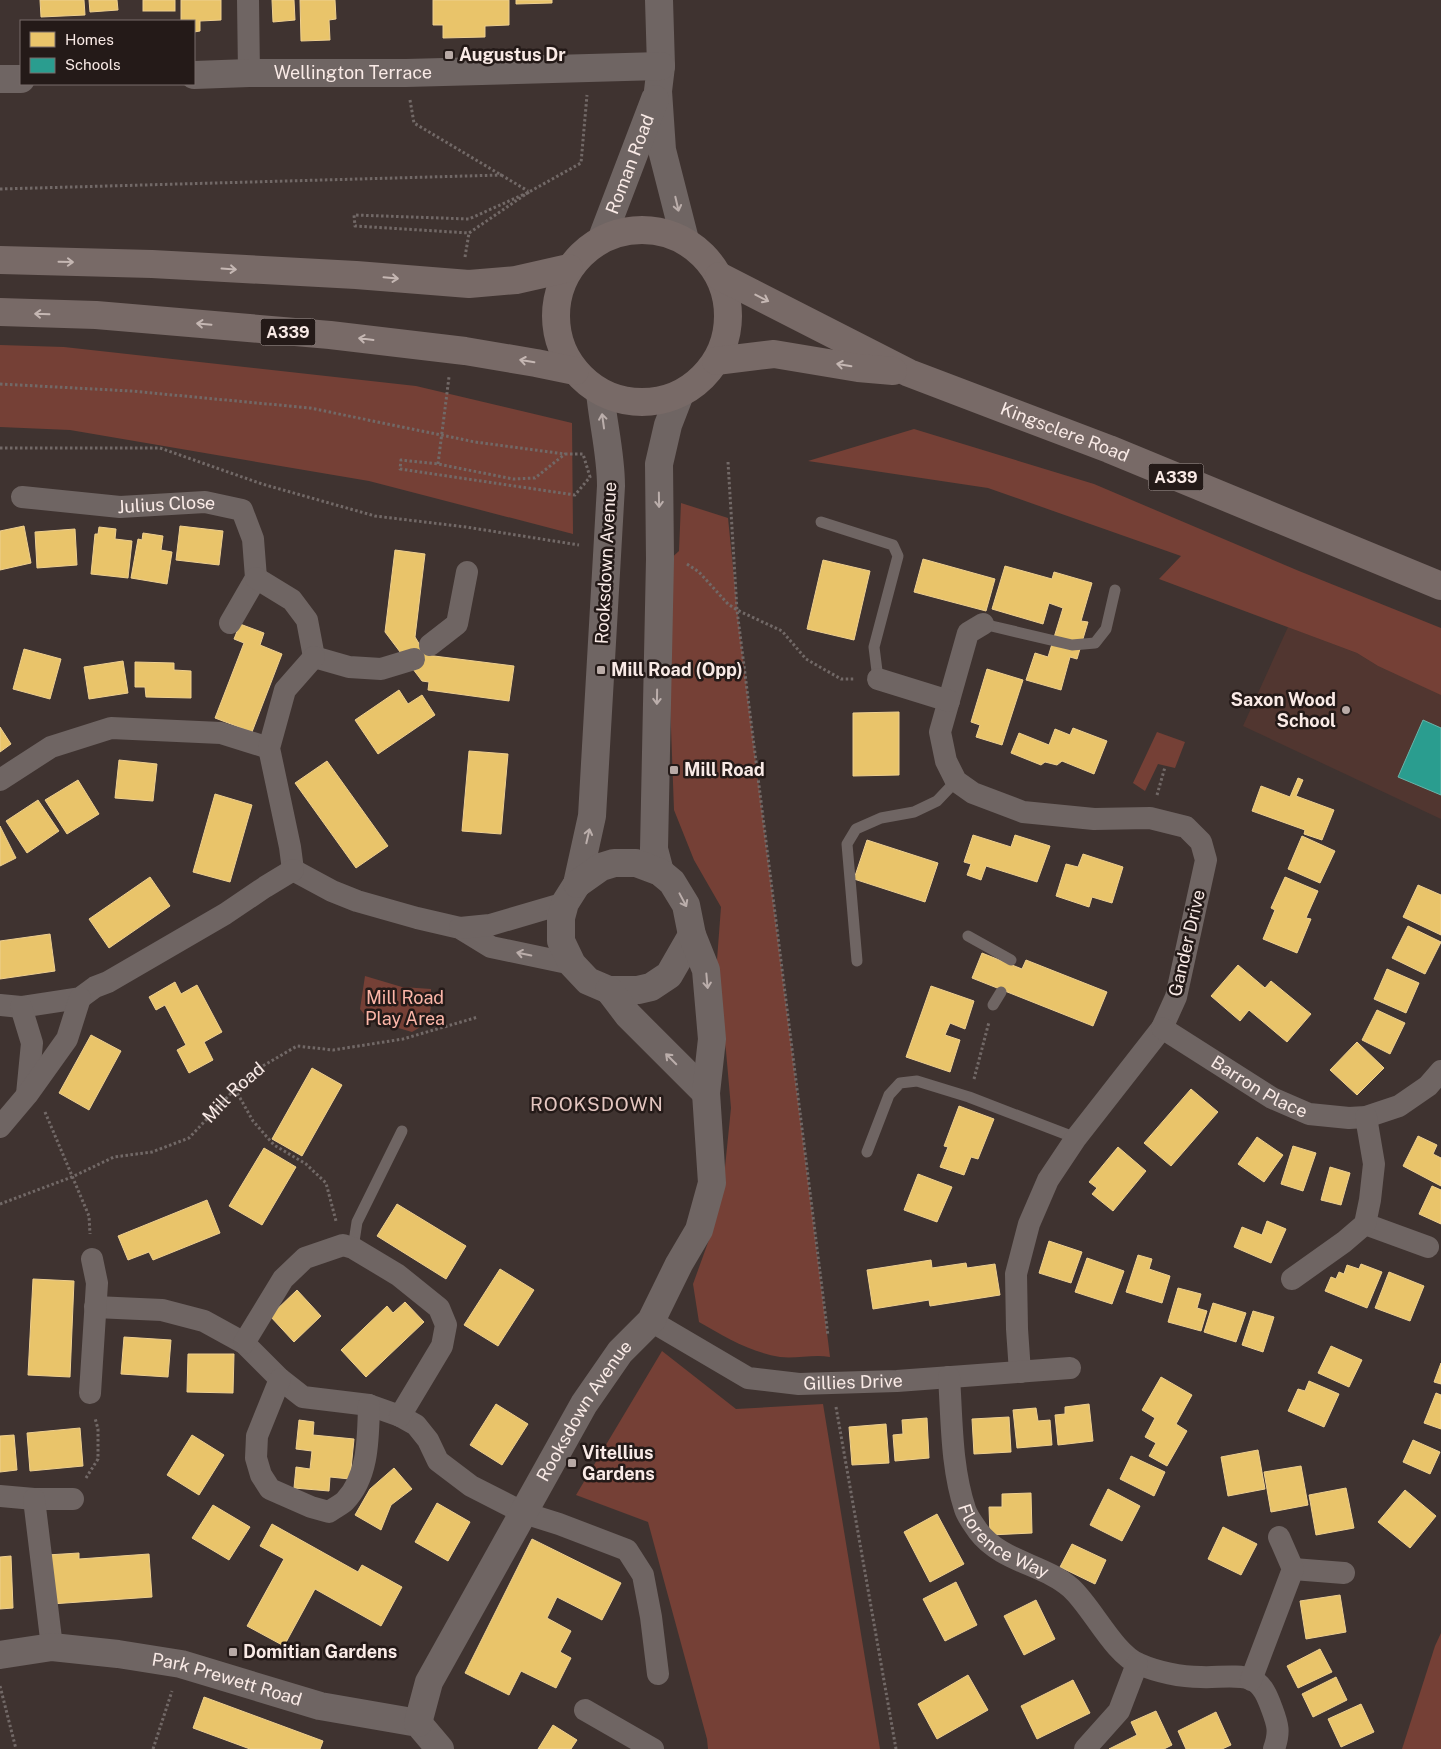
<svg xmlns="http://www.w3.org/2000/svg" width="1441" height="1749" font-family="'Public Sans',sans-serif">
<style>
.built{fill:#513630}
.green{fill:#754036}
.homes{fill:#e9c46a;stroke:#eecf8f}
.schools{fill:#2a9d8f;stroke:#68b4a9}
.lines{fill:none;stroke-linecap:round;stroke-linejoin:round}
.path{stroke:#726967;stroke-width:3;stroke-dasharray:2.5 2.5;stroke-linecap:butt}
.service{stroke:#6f6563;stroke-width:11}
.minor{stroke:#6f6563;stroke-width:22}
.tertiary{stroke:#6f6563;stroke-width:28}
.trunk{stroke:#786a67;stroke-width:28}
.oneway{stroke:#bbaeab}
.oneway2{stroke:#c5b7b3}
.poi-dot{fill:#b8aaa6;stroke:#241a18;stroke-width:2}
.labels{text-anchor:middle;stroke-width:5;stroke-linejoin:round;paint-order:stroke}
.shield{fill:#241a18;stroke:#b9aca8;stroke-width:1}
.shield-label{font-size:16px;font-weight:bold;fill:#f9eae6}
.poi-label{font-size:18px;font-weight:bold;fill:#f9eae6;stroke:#241a18;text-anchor:start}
.street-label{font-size:18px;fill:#f9eae6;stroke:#241a18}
.park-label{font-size:18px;fill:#fcb6a8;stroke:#241a18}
.neighbourhood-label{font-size:19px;letter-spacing:1px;fill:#e4c6c0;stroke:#241a18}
</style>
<rect width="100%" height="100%" fill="#3f3330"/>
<polygon class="built" points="1288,627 1357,653 1378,666 1441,694 1441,819 1243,726"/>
<g class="green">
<polygon points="0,345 64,347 416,386 572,423 573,534 369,481 70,430 0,427"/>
<polygon points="914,429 1094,484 1299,571 1441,628 1441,695 1378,666 1357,653 1159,579 1181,556 988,488 808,461"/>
<path d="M 681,503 L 728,518 L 739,626 L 830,1357 C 814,1354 796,1359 780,1357 C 750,1352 725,1337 699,1322 L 693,1284 L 710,1237 L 723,1187 L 731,1108 L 726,1051 L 717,989 L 717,960 L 721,907 L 694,860 L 674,810 L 665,564 L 679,551 Z"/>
<polygon points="1157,732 1185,742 1175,768 1158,764 1145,791 1133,783"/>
<path d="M 365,976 L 402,987 L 431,989 C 431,1011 433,1021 412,1032 L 368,1019 L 360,1009 Z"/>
<polygon points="662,1351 736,1409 823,1404 880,1749 708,1749 707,1739 648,1522 576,1495"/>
<polygon points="1441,1633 1441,1749 1402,1749 1435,1646"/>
</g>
<g class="homes">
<polygon points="40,0 84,0 85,15 41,17"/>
<polygon points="89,0 117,0 118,10 90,12"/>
<rect x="143" y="0" width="32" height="11"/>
<polygon points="181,0 221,0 221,20 200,21 200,31 194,32 194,21 181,21"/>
<polygon points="272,0 294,0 295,20 273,22"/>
<polygon points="300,0 335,0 336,19 329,20 330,40 301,41"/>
<polygon points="433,0 509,0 509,25 485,26 485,37 443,38 443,25 433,25"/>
<polygon points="516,0 552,0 552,3 516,4"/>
<polygon points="24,526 31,563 0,570 0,531"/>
<polygon points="180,526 223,531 219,565 176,560"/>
<polygon points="99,527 116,529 115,539 132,541 128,578 91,574 95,534 98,534"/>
<polygon points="75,529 77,565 37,568 35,532"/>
<polygon points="143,533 163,536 161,550 172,552 167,584 131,578 138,539 142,540"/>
<polygon points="395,550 425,554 415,637 426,655 514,666 509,701 428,690 429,682 422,681 385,632"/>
<polygon points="923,559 995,579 986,611 914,592"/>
<polygon points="823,560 870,571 854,640 807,629"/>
<polygon points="1005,566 1052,579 1054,572 1092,583 1081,621 1088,622 1077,659 1070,657 1061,690 1026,680 1035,653 1048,657 1063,608 1049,603 1043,624 992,609"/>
<polygon points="240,624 264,633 260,645 282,654 252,732 215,718 244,643 234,639"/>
<polygon points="24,649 61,659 50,699 13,689"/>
<polygon points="123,661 128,693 89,699 84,667"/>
<polygon points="135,662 174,663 174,670 191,671 191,698 146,697 145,687 135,687"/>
<polygon points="987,669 1023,680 1002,745 976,737 980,725 971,722"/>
<polygon points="399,690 408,704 422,695 435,715 378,754 355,720"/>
<polygon points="899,712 899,775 853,776 853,713"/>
<polygon points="0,727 11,744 0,752"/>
<polygon points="1073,728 1107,741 1094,774 1062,761 1057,765 1045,762 1041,765 1011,753 1019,733 1049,745 1055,729 1070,735"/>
<polygon points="469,751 508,754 501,834 462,831"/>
<polygon points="119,760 157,764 153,801 115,798"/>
<polygon points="327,761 388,846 356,868 295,783"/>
<polygon points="1298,778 1303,780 1296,796 1334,810 1322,840 1304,834 1305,830 1252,811 1261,786 1290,797"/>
<polygon points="78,780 99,814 67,834 45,800"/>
<polygon points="215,794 252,805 230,882 193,872"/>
<polygon points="38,800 59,831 27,853 6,821"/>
<polygon points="0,826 16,858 0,866"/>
<polygon points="973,835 1011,847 1015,835 1050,846 1037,882 986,866 981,880 967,875 971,864 964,862"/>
<polygon points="1302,836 1335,851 1320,883 1288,869"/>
<polygon points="867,840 938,863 925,902 854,879"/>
<polygon points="1083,854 1123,867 1112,903 1092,897 1089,907 1056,896 1066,864 1078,867"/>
<polygon points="150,877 170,906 109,948 89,919"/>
<polygon points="1285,877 1318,891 1306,918 1311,919 1297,953 1263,939 1275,910 1271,908"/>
<polygon points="1418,885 1441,895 1441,935 1403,917"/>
<polygon points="1408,926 1441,942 1425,974 1392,958"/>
<polygon points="50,934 55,971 0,979 0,941"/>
<polygon points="982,953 1022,969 1026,960 1107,992 1093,1026 972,978"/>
<polygon points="1238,965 1265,988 1271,981 1311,1014 1287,1042 1249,1010 1240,1021 1211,996"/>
<polygon points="1387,969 1419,983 1406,1013 1374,999"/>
<polygon points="175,982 181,994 197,985 222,1032 204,1042 213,1060 189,1073 177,1050 186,1045 165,1005 156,1010 149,997"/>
<polygon points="931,986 974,1001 965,1029 950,1023 945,1035 960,1040 950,1072 906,1057"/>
<polygon points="1377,1010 1405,1023 1390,1054 1362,1040"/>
<polygon points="91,1035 121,1051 89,1110 59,1093"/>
<polygon points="1357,1042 1384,1068 1357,1095 1330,1070"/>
<polygon points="312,1068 342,1085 302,1156 272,1139"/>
<polygon points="1191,1089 1218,1112 1171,1166 1144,1143"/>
<polygon points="959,1106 994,1119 978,1159 971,1157 964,1175 940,1167 948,1147 944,1146"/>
<polygon points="1418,1136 1437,1145 1433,1154 1441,1158 1441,1186 1403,1166"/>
<polygon points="1257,1137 1283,1155 1264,1182 1238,1164"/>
<polygon points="1293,1146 1316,1153 1303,1191 1281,1184"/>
<polygon points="1118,1147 1146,1171 1113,1211 1092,1194 1097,1188 1089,1182"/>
<polygon points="264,1148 296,1167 262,1225 229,1206"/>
<polygon points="1330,1167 1350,1173 1341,1205 1321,1200"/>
<polygon points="918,1174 952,1187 937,1222 904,1210"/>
<polygon points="1432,1186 1441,1190 1441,1224 1419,1214"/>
<polygon points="207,1200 220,1233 153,1260 149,1252 128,1260 118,1236"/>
<polygon points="397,1204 466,1246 446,1279 377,1236"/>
<polygon points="1267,1221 1286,1229 1271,1263 1234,1247 1242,1227 1262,1235"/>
<polygon points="1049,1241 1082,1252 1071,1283 1039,1273"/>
<polygon points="1138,1255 1152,1259 1149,1269 1170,1276 1162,1303 1126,1292"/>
<polygon points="1087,1258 1124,1271 1112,1304 1075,1292"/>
<polygon points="931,1260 932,1268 966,1263 967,1268 995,1264 1000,1295 930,1306 929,1300 873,1309 867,1270"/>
<polygon points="1361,1264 1382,1272 1367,1308 1325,1291 1331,1277 1336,1279 1339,1272 1344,1274 1347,1265 1359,1269"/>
<polygon points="500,1269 534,1290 498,1346 464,1325"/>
<polygon points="1389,1272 1424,1286 1410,1321 1375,1308"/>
<polygon points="33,1279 74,1281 70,1377 28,1375"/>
<polygon points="1178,1288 1201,1294 1197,1308 1207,1311 1201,1331 1168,1322"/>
<polygon points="297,1290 321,1316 294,1342 270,1316"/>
<polygon points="405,1302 424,1322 366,1377 341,1350 387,1306 393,1313"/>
<polygon points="1213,1303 1246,1313 1236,1342 1204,1332"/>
<polygon points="1253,1311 1274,1317 1263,1352 1242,1345"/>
<polygon points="124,1337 171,1340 168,1377 121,1374"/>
<polygon points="1331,1346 1362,1360 1349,1387 1318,1373"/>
<polygon points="188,1354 234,1354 233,1393 187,1392"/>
<polygon points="1441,1363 1441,1384 1434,1382"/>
<polygon points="1161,1377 1192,1395 1176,1424 1187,1431 1167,1466 1149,1456 1156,1443 1145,1437 1155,1418 1142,1410"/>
<polygon points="1309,1381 1339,1394 1324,1427 1288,1411 1298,1389 1305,1391"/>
<polygon points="1436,1393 1441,1395 1441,1429 1424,1423"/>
<polygon points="496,1404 528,1424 502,1465 470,1445"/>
<polygon points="1089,1404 1093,1441 1058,1445 1055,1415 1065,1414 1065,1407"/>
<polygon points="1036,1408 1038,1421 1050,1420 1052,1445 1017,1448 1013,1410"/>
<polygon points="1009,1417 1011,1452 974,1454 972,1419"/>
<polygon points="927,1418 929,1458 895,1461 893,1435 903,1434 902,1420"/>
<polygon points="299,1420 314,1422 313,1435 354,1439 350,1479 330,1477 329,1491 294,1488 296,1467 310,1469 312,1451 296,1449"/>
<polygon points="886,1424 889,1463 852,1465 849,1427"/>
<polygon points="80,1428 83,1466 30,1471 27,1433"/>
<polygon points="14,1435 17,1470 0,1472 0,1436"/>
<polygon points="192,1435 224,1455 199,1495 167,1475"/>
<polygon points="1413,1440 1440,1452 1430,1474 1403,1462"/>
<polygon points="1258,1450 1265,1489 1228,1496 1221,1457"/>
<polygon points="1131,1456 1165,1472 1154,1496 1120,1479"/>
<polygon points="1301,1466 1308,1505 1271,1512 1264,1472"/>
<polygon points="394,1468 412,1489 391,1505 381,1530 355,1515 370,1489"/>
<polygon points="1346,1488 1354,1528 1316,1535 1309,1495"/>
<polygon points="1108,1489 1140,1506 1122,1541 1090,1525"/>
<polygon points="1405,1490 1436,1516 1410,1548 1378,1522"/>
<polygon points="1031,1493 1032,1533 990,1535 989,1507 1002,1507 1002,1494"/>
<polygon points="437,1503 470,1522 448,1561 415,1542"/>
<polygon points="213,1505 250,1527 229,1560 192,1538"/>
<polygon points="937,1514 964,1564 930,1582 904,1532"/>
<polygon points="272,1524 358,1572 362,1565 402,1587 381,1626 315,1589 284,1646 247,1626 284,1559 260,1546"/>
<polygon points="1223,1527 1257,1544 1241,1575 1208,1559"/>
<polygon points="532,1539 621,1583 602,1620 557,1597 547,1618 571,1631 560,1652 571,1658 556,1688 521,1671 509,1695 465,1673"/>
<polygon points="1072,1544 1106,1560 1095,1584 1060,1567"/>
<polygon points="79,1553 79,1559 149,1554 152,1597 51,1604 47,1555"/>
<polygon points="11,1556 13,1608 0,1609 0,1557"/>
<polygon points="956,1582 977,1625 945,1641 923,1599"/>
<polygon points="1340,1595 1346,1632 1306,1639 1300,1601"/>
<polygon points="1036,1600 1055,1639 1024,1655 1004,1616"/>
<polygon points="1320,1649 1332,1672 1298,1688 1287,1666"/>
<polygon points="968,1675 988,1710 937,1739 918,1704"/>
<polygon points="1336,1677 1347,1700 1313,1717 1302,1694"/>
<polygon points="1073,1680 1090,1713 1037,1739 1021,1706"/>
<polygon points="204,1697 323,1741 320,1749 250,1749 193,1728"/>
<polygon points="1361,1704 1374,1732 1341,1747 1328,1719"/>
<polygon points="1156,1711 1172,1745 1164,1749 1109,1749 1137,1735 1131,1722"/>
<polygon points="1216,1712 1231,1745 1222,1749 1186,1749 1178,1731"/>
<polygon points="553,1725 577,1740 571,1749 538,1749"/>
</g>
<polygon class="schools" points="1423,720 1441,728 1441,795 1398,777"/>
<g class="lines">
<g class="path">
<polyline points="410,100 414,123 528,191"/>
<polyline points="0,189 502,175"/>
<polyline points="529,192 469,233 355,226 354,215 469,219 529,192 581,163 587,95"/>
<polyline points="465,257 469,233"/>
<polyline points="0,384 131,391 310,408 475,442 565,454"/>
<polyline points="0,448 160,448 262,484 375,516 466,527 579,545"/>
<polygon points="565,454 583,454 590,477 575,495 400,469 401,460 438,464 513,479 535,478"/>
<polyline points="728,462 737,610 828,1336"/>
<polyline points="438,464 449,377"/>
<polyline points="687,564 699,572 728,604 737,610 782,631 806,659 841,679 855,679"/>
<polyline points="1157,795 1165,767"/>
<polyline points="974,1079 989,1022"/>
<polyline points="235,1089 253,1121 274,1145 306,1164 326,1183 336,1221"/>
<polyline points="45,1112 89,1216 90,1234"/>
<path id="s1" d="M 0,1204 L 72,1177 L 114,1157 L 152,1152 L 189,1138 L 235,1089 L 261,1067 L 297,1046 L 333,1050 L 403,1039 L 478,1017"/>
<polyline points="836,1407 896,1749"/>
<polyline points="86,1478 98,1459 98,1429 95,1418"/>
<polyline points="0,1686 16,1749"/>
<polyline points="153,1749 172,1691"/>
</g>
<g class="service">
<polyline points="821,522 893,545 898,556 874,647 878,679"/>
<polyline points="983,624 1072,645 1095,643 1106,629 1115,590"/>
<polyline points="968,936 1011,960"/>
<polyline points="857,961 847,844 856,829 881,818 914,812 937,801 956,781"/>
<polyline points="993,1005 1001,992"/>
<polyline points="867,1152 889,1095 900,1083 917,1081 969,1097 1076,1138"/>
<polyline points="353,1248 357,1222 402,1131"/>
</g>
<g class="minor">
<polyline points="248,0 249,73"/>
<path id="s2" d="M 22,497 L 120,507 L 205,502 L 242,510 L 253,539 L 256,578 L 230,623"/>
<polyline points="256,578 292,600 307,620 314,657"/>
<polyline points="983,624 968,633 940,732 946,761 956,781 973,793 1023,812 1094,819 1150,818 1186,827 1201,842 1206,860 1176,997 1162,1028 1076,1138 1048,1180 1029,1224 1016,1274 1017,1329 1020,1372"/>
<polyline points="430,645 457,624 467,572"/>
<polyline points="314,657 349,667 381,669 414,659"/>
<polyline points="878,679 949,701"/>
<polyline points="0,780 51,747 111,728 221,733 269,748"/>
<polyline points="293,870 332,891 357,901 417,918 460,928 491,947 572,964"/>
<polyline points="293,870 290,847 269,748 285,690 314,657"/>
<polyline points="460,928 490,925 565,903"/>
<polyline points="0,1005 21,1007 80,998 95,987 108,982 225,914 265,887 293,870"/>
<polyline points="21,1007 32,1043 27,1094"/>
<path id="s3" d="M 1162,1028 L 1272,1098 L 1309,1114 L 1349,1118 L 1366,1117 L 1399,1106 L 1428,1086 L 1441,1071"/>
<polyline points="0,1127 27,1095 67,1039 80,998"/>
<polyline points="1365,1224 1428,1247"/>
<polyline points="1292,1279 1344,1242 1365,1224 1370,1200 1374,1164 1366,1117"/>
<polyline points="95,1307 162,1310 204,1321 244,1343 280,1379 303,1397 369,1405 400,1416 416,1425 428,1440 438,1461 471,1486 524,1513 559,1524 627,1550 643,1575 651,1617 658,1674"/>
<path id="s4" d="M 651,1321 L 748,1378 L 799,1384 L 897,1381 L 1070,1368"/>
<polyline points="244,1343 283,1279 305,1258 343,1245 353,1248 398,1275 439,1308 446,1325 442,1346 400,1416"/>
<path id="s5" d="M 949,1377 C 952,1420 951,1467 965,1509 C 967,1516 974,1525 978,1531 C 1001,1562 1044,1564 1071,1588 C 1092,1607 1114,1654 1139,1664 C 1157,1672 1181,1677 1201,1677 C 1216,1678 1237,1674 1251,1679 C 1263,1684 1268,1698 1272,1709 C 1278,1725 1280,1732 1274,1749"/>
<path d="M 280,1379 L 257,1436 L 256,1458 L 261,1475 L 270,1489 L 311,1507 L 329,1512 C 334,1508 341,1505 345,1501 C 369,1476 368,1437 369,1405"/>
<polyline points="90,1393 97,1283 92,1259"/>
<polyline points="0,1496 34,1499 73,1499"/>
<polyline points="34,1499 52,1647"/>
<polyline points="1293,1569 1344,1573"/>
<polyline points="1251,1680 1293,1569 1279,1537"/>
<polyline points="585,1710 653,1749"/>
<polyline points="1085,1749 1119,1711 1137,1664"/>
</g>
<g class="tertiary">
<polyline points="659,0 661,66 658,91 662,150 685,240"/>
<path id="s6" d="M 194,75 L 249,73 L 406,73 L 661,66"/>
<polyline points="0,79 21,79"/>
<path id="s7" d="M 602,238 L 655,99"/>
<path d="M 600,392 C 603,424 611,454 611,486 L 592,816 L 577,884 L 565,903 L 561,918 L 561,941 L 572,964 L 588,981 L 609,990 L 638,990 L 651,987 L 669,975 L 692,935"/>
<polyline points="660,872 654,849 660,559 659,464 668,425 680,394"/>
<polyline points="609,990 628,1015 706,1093"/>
<path id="s8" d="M 0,1655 L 52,1647 L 118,1654 L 181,1664 L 320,1706 L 418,1723 L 440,1749"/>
<path id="s9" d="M 418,1723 L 429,1682 L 584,1404 L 620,1352 L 651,1321 L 679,1264 L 699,1230 L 712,1183 L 706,1093 L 712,1039 L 706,970 L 692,935 L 686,905 L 672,882 L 660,872 L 636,863 L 614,863 L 601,867 L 577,884"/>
</g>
<g class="trunk">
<circle cx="642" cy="316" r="86"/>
<polyline points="0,260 152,264 356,275 469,284 516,280 569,268"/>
<path id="s10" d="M 719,276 L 909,373 L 1109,449 L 1441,586"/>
<polyline points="0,312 96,315 330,335 465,351 536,363 575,371"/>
<polyline points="716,361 774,354 858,368 893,371"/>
</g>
</g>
<defs><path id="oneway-shaft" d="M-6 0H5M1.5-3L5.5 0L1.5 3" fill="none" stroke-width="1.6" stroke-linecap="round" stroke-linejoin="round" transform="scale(1.25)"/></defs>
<g class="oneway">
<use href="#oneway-shaft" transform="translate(677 204) rotate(77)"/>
<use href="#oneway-shaft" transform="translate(603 421) rotate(-98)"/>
<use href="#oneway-shaft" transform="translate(659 500) rotate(89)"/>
<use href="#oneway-shaft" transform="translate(657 697) rotate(91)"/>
<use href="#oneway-shaft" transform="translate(588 836) rotate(-77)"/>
<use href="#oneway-shaft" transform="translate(683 900) rotate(62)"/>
<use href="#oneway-shaft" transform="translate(524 954) rotate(-168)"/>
<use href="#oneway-shaft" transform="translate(707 981) rotate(85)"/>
<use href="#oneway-shaft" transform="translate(671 1059) rotate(-135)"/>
</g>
<g class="oneway2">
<use href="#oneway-shaft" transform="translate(66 262) rotate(1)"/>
<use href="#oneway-shaft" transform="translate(229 269) rotate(4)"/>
<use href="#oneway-shaft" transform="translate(391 278) rotate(5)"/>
<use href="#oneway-shaft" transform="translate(762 298) rotate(27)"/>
<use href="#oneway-shaft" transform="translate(42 314) rotate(-178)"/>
<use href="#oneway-shaft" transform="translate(204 324) rotate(-175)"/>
<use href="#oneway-shaft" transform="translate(366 339) rotate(-173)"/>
<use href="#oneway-shaft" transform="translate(527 361) rotate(-171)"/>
<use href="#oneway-shaft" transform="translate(844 365) rotate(-171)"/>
</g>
<g class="poi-dot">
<rect x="444" y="50" width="10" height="10" rx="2.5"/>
<rect x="596" y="665" width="10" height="10" rx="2.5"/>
<circle cx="1346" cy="710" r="5"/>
<rect x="669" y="765" width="10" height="10" rx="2.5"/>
<rect x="567" y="1458" width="10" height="10" rx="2.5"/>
<rect x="228" y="1647" width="10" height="10" rx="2.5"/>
</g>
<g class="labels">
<g class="shield">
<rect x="260.5" y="318.5" width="55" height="27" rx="4"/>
<rect x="1148.5" y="463.5" width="55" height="27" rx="4"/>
</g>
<g class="shield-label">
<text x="288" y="338">A339</text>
<text x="1176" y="483">A339</text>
</g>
<g class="poi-label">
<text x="459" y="61">Augustus Dr</text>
<text x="611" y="676">Mill Road (Opp)</text>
<text x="1336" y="706" text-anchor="end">Saxon Wood<tspan x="1336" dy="21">School</tspan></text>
<text x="684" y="776">Mill Road</text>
<text x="582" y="1459">Vitellius<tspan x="582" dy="21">Gardens</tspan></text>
<text x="243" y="1658">Domitian Gardens</text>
</g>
<g class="street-label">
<text dy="6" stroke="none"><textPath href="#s6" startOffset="159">Wellington Terrace</textPath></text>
<text dy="6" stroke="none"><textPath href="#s7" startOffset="79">Roman Road</textPath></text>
<text dy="6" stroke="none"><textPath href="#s10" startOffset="380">Kingsclere Road</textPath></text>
<text dy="6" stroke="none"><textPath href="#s2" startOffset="145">Julius Close</textPath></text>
<text transform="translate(606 563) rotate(-87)" y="6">Rooksdown Avenue</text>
<text transform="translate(1187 943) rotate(-77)" y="6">Gander Drive</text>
<text dy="6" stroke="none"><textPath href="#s3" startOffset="114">Barron Place</textPath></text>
<text dy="6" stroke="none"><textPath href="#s1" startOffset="265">Mill Road</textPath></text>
<text dy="6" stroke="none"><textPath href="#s4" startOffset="218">Gillies Drive</textPath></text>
<text dy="6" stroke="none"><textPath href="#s9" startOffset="355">Rooksdown Avenue</textPath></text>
<text dy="6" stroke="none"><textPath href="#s5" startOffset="185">Florence Way</textPath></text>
<text dy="6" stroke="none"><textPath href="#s8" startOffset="231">Park Prewett Road</textPath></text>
</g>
<g class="park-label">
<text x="405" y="1004">Mill Road<tspan x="405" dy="21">Play Area</tspan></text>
</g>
<g class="neighbourhood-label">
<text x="597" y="1111">ROOKSDOWN</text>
</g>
</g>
<rect x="20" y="20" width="175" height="65" fill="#241a18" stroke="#796d6a"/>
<rect x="30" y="32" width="25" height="15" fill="#e9c46a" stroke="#796d6a"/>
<text x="65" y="45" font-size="15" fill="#f9eae6">Homes</text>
<rect x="30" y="58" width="25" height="15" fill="#2a9d8f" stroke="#796d6a"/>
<text x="65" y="70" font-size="15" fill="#f9eae6">Schools</text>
</svg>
